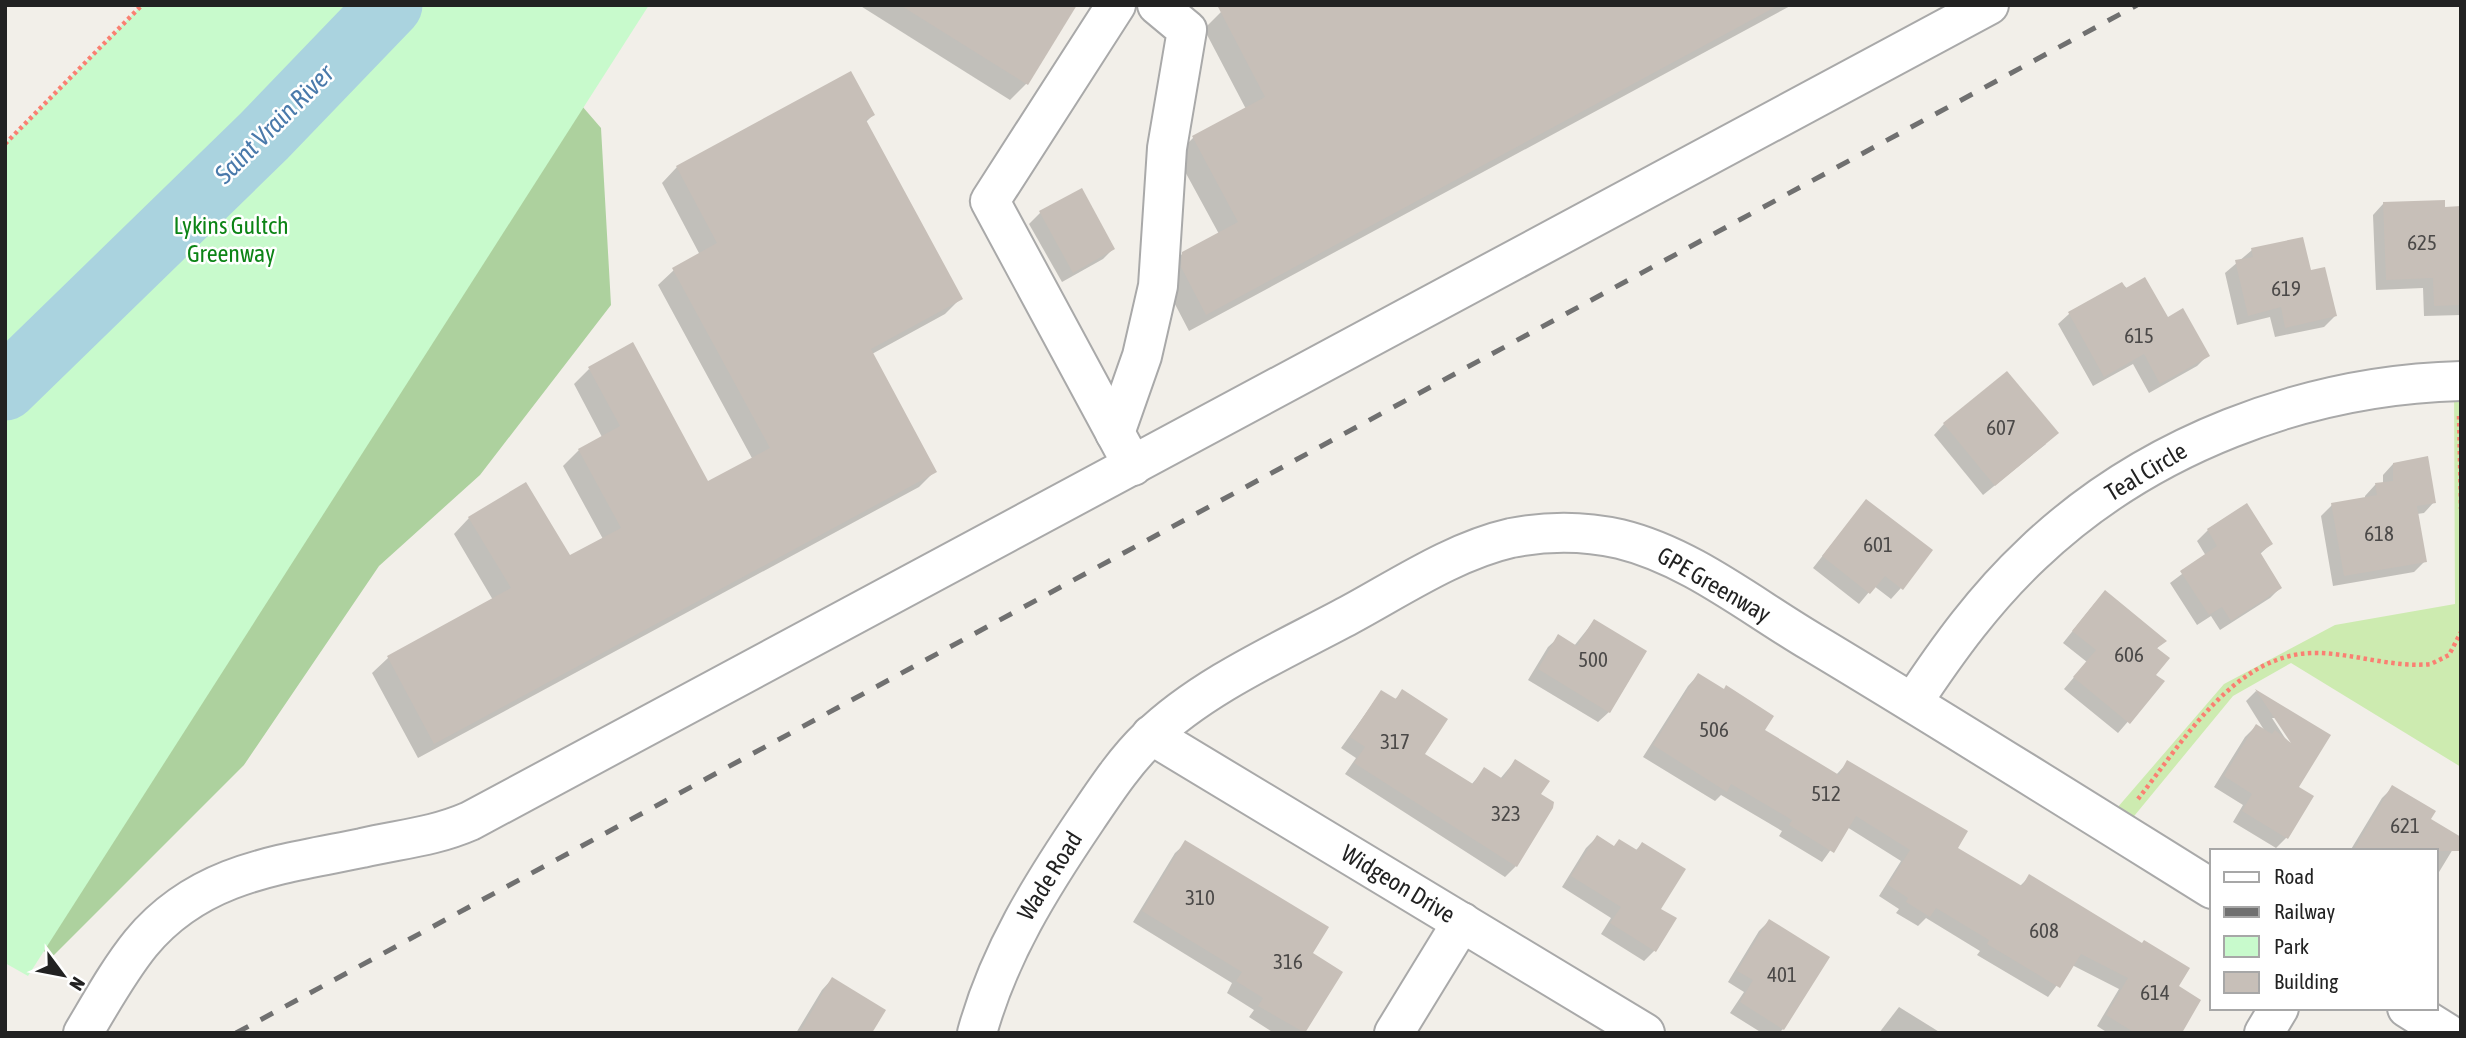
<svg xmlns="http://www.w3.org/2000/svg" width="2466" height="1038" font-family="'Asap Condensed',sans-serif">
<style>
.grass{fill:#cdebb0}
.forest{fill:#add19e}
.park{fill:#c8facc}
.shadow{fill:#0003;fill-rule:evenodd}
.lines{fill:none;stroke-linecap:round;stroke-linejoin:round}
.river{stroke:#aad3df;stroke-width:65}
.building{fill:#c7bfb8}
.minor-casing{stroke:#a9a9a9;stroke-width:42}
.path{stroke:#fa8072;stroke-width:4.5;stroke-dasharray:3.5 3.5;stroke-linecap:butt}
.minor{stroke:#fff;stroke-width:38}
.rail{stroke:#707070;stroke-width:5;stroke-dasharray:14 14;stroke-linecap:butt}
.labels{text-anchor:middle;stroke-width:5;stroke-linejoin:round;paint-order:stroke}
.number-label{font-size:21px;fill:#4b4948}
.park-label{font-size:24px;fill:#0c8416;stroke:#fff}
.street-label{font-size:24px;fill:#222;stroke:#fff}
.water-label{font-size:26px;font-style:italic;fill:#4a7aab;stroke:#fff}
</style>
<rect width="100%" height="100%" fill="#f2efe9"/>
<polygon class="grass" points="2454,381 2461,381 2461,767 2291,663 2233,696 2121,832 2105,822 2224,684 2335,625 2455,604"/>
<polygon class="forest" points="550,69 601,128 611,305 480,475 379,566 244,765 53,956 5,931"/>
<polygon class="park" points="142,5 649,5 28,976 5,963 5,144"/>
<g class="shadow">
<polygon points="859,5 1075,5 1026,84 1010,100"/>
<polygon points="1233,5 1792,5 1189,331 1165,285 1166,271 1183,253 1219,234 1176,155 1193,138 1246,109 1204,29 1221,12"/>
<polygon points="873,115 865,123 961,298 945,314 872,354 935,471 919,487 418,758 372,673 388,658 493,600 454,534 469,518 569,557 603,539 563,466 579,450 602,437 574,384 589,369 708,483 753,460 658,285 674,270 700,255 662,183 677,167"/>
<polygon points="1082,190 1113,249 1103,259 1062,282 1029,224 1040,213"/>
<polygon points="2383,204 2461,208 2461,315 2424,316 2423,288 2376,290 2373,215"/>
<polygon points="2252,250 2310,272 2335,316 2324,327 2275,337 2270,317 2237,325 2225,273"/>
<polygon points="2122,284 2207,356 2197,366 2149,393 2133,364 2093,386 2058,324 2069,314"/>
<polygon points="1944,424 2046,444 1983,495 1934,435"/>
<polygon points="2393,464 2434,502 2424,513 2417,514 2425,561 2414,572 2333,586 2321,516 2332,505 2365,499 2365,496 2375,485 2383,484 2383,475"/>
<polygon points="1866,501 1901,588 1891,599 1874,586 1859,604 1813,568"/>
<polygon points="2208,530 2271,544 2259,555 2280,588 2270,598 2220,630 2211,616 2197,625 2170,583 2206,556 2197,541"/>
<polygon points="2095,603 2165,641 2156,649 2154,675 2162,682 2118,733 2064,689 2087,662 2063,643"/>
<polygon points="1594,621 1609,712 1598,722 1528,680 1548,647 1559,637 1574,646"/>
<polygon points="1698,675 1763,731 1836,775 1847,763 1956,848 2019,887 2030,876 2177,987 2180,1033 2108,1033 2097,1026 2119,989 2072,965 2048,997 1977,955 1980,951 1926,918 1918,926 1896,913 1899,909 1879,896 1901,861 1847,827 1822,862 1779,836 1782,831 1721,795 1715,801 1643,757 1688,686"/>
<path d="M 2256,691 L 2328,735 L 2296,788 L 2286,838 L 2276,848 L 2233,822 L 2243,805 L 2214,787 L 2245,737 L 2256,726 L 2266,733 L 2246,701 ZM 2272,718 L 2276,718 L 2297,750 L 2294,752 Z"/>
<polygon points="1381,692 1394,700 1403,692 1423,754 1471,785 1484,770 1500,779 1515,761 1539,794 1516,866 1505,877 1345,774 1356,758 1341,748"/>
<polygon points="2393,787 2429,820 2453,849 2436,877 2436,851 2350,851 2382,798"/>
<polygon points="1597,837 1613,847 1635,851 1642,844 1659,909 1655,950 1644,961 1601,934 1611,918 1562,887 1586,848"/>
<polygon points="1186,843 1311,954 1341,972 1303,1033 1274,1033 1249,1017 1254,1010 1227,993 1232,983 1133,922 1175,853"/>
<polygon points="1769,921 1783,1029 1779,1033 1762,1033 1730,1013 1744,992 1728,982 1759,931"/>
<polygon points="832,979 872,1030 876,1033 796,1033 822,990"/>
<polygon points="1899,1007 1941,1033 1879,1033"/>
</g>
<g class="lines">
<polyline class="river" points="5,388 264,136 390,5"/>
</g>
<g class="building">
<polygon points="900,5 1077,5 1028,85"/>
<polygon points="1217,5 1779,5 1206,315 1181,267 1182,252 1238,222 1192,136 1265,97"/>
<polygon points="851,71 875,115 866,120 963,299 871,349 937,472 434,744 387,656 511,588 468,517 526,482 570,555 621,528 578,449 620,426 588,367 633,342 708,481 770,448 672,268 717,243 676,166"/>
<polygon points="1082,188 1115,249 1073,273 1039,211"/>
<polygon points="2445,200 2445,207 2461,206 2461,305 2434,306 2433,278 2386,280 2383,202"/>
<polygon points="2303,237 2311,270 2325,267 2337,316 2285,328 2281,307 2248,316 2235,260 2253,257 2251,248"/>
<polygon points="2145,277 2168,317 2183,308 2210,356 2160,384 2144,354 2104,377 2068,312 2122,282 2126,288"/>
<polygon points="2007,371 2059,433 1995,486 1943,423"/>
<polygon points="2428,456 2436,503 2417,506 2427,562 2344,576 2331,503 2377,495 2375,483 2393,481 2393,463"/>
<polygon points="1866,499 1933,550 1903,590 1885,576 1870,594 1822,556"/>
<polygon points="2247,503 2273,544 2260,552 2282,588 2231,621 2222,607 2209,615 2180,571 2217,546 2207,529"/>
<polygon points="2105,590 2167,641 2157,648 2170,658 2156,675 2165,681 2130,724 2073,677 2096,650 2072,631"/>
<polygon points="1594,619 1647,651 1610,713 1538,669 1558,634 1577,646"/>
<polygon points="1698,673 1724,689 1726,685 1774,716 1765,730 1839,775 1847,760 1968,831 1958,848 2022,886 2029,874 2142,943 2144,940 2190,968 2179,986 2201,1000 2182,1033 2135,1033 2106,1015 2128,978 2081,954 2060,988 1987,944 1989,940 1936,908 1930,917 1906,902 1908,898 1888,885 1910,850 1856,816 1834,853 1789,825 1792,820 1731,784 1727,792 1653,745"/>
<polygon points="1402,689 1448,719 1425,754 1473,784 1484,767 1503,779 1515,759 1550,781 1541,794 1554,802 1553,808 1517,867 1354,763 1365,747 1350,737 1381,690 1396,699"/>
<polygon points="2255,689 2331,735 2299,787 2314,796 2288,839 2242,811 2252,794 2224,776 2256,724 2272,734 2275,730 2291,743"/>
<polygon points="2392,785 2436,811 2431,819 2461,837 2461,851 2353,851"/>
<polygon points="1597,835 1614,846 1619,839 1637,850 1642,842 1686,869 1661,909 1677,918 1656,952 1610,923 1621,907 1571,876"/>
<polygon points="1185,840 1329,927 1313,953 1343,972 1305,1033 1258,1006 1263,998 1236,981 1242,972 1142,911"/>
<polygon points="1769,919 1830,957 1784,1030 1740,1002 1753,980 1737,971"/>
<polygon points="832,977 886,1010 872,1033 799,1033"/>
</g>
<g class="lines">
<g class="minor-casing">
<g id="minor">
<polyline points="1116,5 990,201 1133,466"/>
<polyline points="1115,433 1142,356 1158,286 1167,148 1187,30 1157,5"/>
<path d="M 1913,702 C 1948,649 1985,598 2032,554 C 2146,445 2305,385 2461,381"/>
<polyline points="1151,735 1645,1033"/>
<polyline points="2407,1008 2447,1033"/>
<path d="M 83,1033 C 101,1003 119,970 141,943 C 199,873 278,865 362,848 C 401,839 433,837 470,821 L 1989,5"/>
<path d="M 977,1033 C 999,953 1041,886 1087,818 C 1106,790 1125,761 1149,738 C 1202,686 1284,650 1349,615 C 1399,588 1454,551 1511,538 C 1546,531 1585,531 1620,539 C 1690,556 1751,606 1812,642 C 1947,723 2079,806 2212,889"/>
<polyline points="1394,1033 1462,922"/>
<polyline points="2264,1033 2279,1008"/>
</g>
</g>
<g class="path">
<polyline points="5,144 142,5"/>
<polyline points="2459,416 2461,509"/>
<path d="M 2138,799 C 2183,742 2236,650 2319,653 C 2356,654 2394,668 2431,664 L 2449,655 L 2461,632"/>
</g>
<use href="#minor" class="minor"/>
<polyline class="rail" points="236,1033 2137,5"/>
</g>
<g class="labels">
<g class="number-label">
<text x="2422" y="250">625</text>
<text x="2286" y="296">619</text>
<text x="2139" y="343">615</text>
<text x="2001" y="435">607</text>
<text x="2379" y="541">618</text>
<text x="1878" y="552">601</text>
<text x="2129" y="662">606</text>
<text x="1593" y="667">500</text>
<text x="1714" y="737">506</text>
<text x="1395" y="749">317</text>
<text x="1826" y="801">512</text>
<text x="1506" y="821">323</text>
<text x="2405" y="833">621</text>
<text x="1200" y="905">310</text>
<text x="2044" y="938">608</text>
<text x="1288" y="969">316</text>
<text x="1782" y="982">401</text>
<text x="2155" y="1000">614</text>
</g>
<g class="park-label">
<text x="231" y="234">Lykins Gultch<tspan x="231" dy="28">Greenway</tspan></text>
</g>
<g class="street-label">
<text transform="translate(2146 472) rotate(-31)" y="8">Teal Circle</text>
<text transform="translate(1714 585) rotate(30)" y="8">GPE Greenway</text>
<text transform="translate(1050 876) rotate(-58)" y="8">Wade Road</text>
<text transform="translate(1398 884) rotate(31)" y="8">Widgeon Drive</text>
</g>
<g class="water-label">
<text transform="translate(274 124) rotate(-45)" y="9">Saint Vrain River</text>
</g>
</g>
<rect width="2466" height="1038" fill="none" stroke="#222222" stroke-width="14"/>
<rect x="2210" y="849" width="228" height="161" fill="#ffffff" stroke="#a7a7a7" stroke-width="2"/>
<rect x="2224" y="872" width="35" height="10" fill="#ffffff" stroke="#a7a7a7" stroke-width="2"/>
<text x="2274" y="884" font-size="21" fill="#222222">Road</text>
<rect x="2224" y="907" width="35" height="10" fill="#707070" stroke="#a7a7a7" stroke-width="2"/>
<text x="2274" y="919" font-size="21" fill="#222222">Railway</text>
<rect x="2224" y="936" width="35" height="21" fill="#c8facc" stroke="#a7a7a7" stroke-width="2"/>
<text x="2274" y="954" font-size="21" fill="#222222">Park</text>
<rect x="2224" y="972" width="35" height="21" fill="#c7bfb8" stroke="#a7a7a7" stroke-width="2"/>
<text x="2274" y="989" font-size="21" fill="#222222">Building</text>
<g transform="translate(63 975) rotate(122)" stroke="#ffffff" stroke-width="5" paint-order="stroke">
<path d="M0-5L12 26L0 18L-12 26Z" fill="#222222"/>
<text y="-10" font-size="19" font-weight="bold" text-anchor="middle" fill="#222222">N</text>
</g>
</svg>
